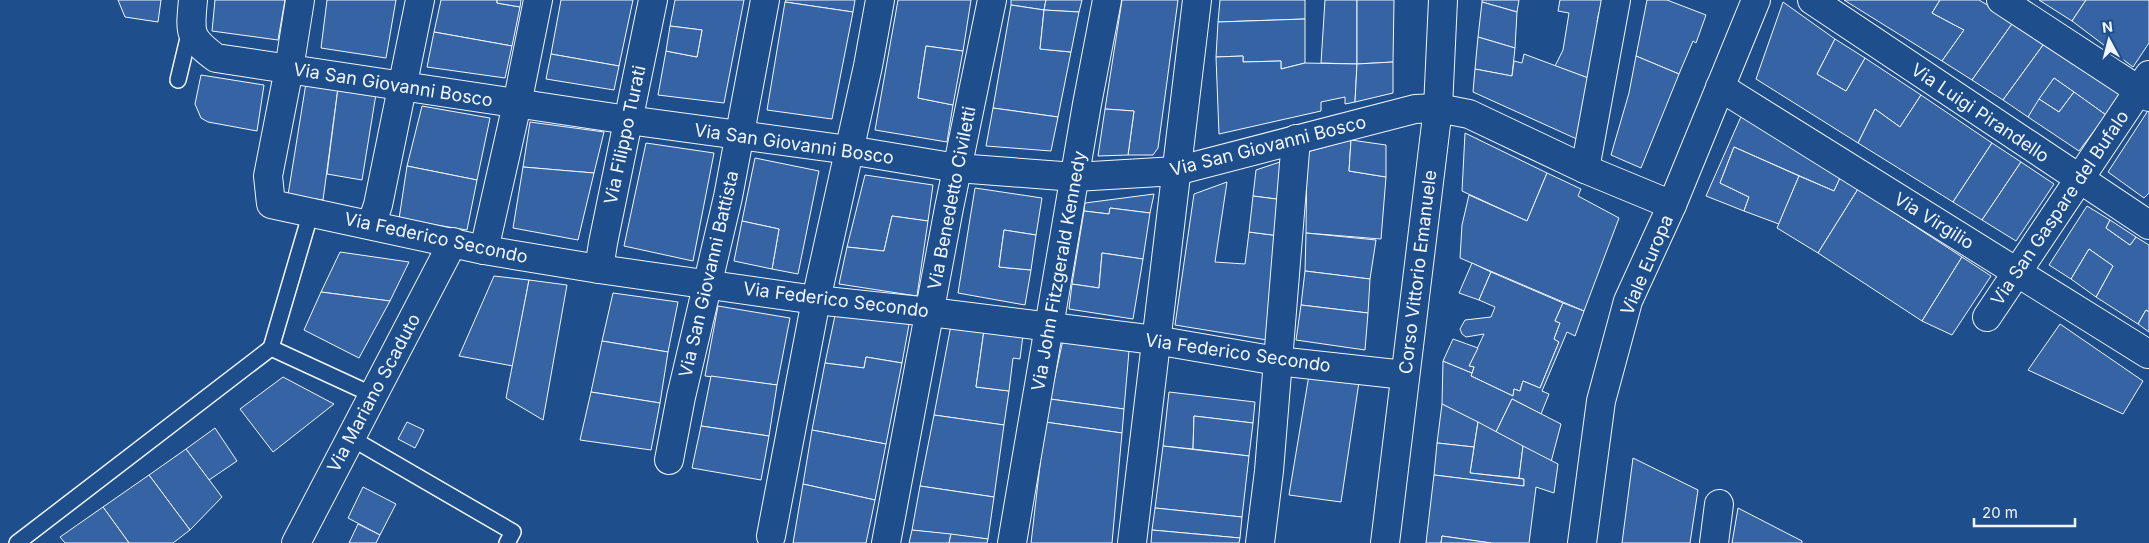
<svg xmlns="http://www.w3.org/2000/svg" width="2149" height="543" font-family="Inter,sans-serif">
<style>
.building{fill:#3563a3;stroke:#f2f6ff}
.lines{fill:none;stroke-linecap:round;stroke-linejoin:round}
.service-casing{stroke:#f2f6ff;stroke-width:18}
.minor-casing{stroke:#f2f6ff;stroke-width:30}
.tertiary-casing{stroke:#f2f6ff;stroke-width:30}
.secondary-casing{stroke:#f2f6ff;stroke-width:30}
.service{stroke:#1f4e8c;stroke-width:15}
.minor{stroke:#1f4e8c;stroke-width:28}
.tertiary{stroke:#1f4e8c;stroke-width:28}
.secondary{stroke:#1f4e8c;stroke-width:28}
.labels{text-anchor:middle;stroke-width:4;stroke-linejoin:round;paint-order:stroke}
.street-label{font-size:18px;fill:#f2f6ff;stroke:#1f4e8c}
</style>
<rect width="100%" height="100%" fill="#1f4e8c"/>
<g class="building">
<polygon points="118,0 161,0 158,22 125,17"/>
<polygon points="215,0 285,0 278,40 212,31"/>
<polygon points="327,0 396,0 386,58 321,48"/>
<polygon points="441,0 497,0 497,3 520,7 512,46 434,32"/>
<polygon points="497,0 521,0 520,7 497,3"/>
<polygon points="561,0 633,0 619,66 551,54"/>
<polygon points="675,0 744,0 724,103 658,95 666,51 697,57 702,30 670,26"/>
<polygon points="786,0 855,0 853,12 785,2"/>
<polygon points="898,0 971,0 963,51 926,46 918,98 953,105 947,142 875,130"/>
<polygon points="1011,0 1046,0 1044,10 1011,5"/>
<polygon points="1046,0 1082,0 1079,12 1044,10"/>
<polygon points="1122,0 1178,0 1158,148 1153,155 1128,155 1134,111 1105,109"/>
<polygon points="1220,0 1305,0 1305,19 1218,22"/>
<polygon points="1325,0 1357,0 1357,64 1321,63"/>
<polygon points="1357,0 1394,0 1393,62 1357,64"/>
<polygon points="1482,0 1519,0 1517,12 1482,2"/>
<polygon points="1560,0 1609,0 1607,14 1599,12 1597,22 1602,24 1591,79 1555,66 1563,50 1569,13 1558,11"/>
<polygon points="1647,0 1667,0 1706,15 1696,43 1693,41 1679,74 1636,56"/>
<polygon points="1844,0 1940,0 1932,13 1964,30 1942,61"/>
<polygon points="1940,0 1979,0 2014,21 1972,80 1942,61 1964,30 1932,13"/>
<polygon points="2039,0 2086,0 2072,21"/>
<polygon points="2086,0 2149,0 2149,43 2133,67 2072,21"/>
<polygon points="785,2 853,12 832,119 767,110"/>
<polygon points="1482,2 1517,12 1515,48 1478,37"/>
<polygon points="1783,2 1835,39 1817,74 1846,91 1865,58 1921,95 1900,127 1875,109 1858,143 1756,79"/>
<polygon points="1011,5 1044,10 1040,49 1071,52 1058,117 993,108"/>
<polygon points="1044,10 1079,12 1071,52 1040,49"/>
<polygon points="1305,19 1305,63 1281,69 1281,61 1243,62 1243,56 1216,57 1218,22"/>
<polygon points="2014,21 2046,41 2003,100 1972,80"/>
<polygon points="670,26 702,30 697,57 666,51"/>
<polygon points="434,32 512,46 505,78 427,67"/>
<polygon points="1478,37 1515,48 1512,76 1475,69"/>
<polygon points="1835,39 1865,58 1846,91 1817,74"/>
<polygon points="2046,41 2125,89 2106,115 2054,78 2028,117 2003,100"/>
<polygon points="926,46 963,51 953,105 918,98"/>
<polygon points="551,54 619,66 614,90 546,79"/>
<polygon points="1524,54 1591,79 1579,140 1473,92 1475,69 1512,76 1514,61 1522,63"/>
<polygon points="1243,56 1243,62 1281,61 1281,69 1305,63 1357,64 1355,102 1345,104 1345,97 1321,102 1321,111 1219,134 1216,57"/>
<polygon points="1636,56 1679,74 1641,168 1611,155 1629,93"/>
<polygon points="1393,62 1393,93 1355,102 1357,64"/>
<polygon points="201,75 264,85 257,131 208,122 201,118 195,104"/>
<polygon points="2054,78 2074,92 2059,112 2039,99"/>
<polygon points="306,83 338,88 323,200 288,195"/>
<polygon points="338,88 376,94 362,180 327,174"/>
<polygon points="2074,92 2106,115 2079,151 2028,117 2039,99 2059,112"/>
<polygon points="1921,95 1992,143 1953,202 1858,143 1875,109 1900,127"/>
<polygon points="422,106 490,118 477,180 407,166"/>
<polygon points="993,108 1058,117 1051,151 986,146"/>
<polygon points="1105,109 1134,111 1128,155 1098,156"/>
<polygon points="2149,109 2149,193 2144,198 2108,172"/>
<polygon points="1743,112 1840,178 1834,191 1734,147 1720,183 1749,197 1744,211 1706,196"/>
<polygon points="530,122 604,132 594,173 523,167"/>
<polygon points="1465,133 1547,173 1527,221 1462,191"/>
<polygon points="1351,140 1349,171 1386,177 1381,239 1306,233 1307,152"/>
<polygon points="1351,140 1386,145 1386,177 1349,171"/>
<polygon points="646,143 714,153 693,261 624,246"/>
<polygon points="1992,143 2021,162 1982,220 1953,202"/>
<polygon points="1734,147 1799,176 1779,224 1744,211 1749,197 1720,183"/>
<polygon points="755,158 819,171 798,274 772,269 779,229 742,221"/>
<polygon points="1289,159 1284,200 1253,196 1256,170"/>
<polygon points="2021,162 2054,184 2016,241 1982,220"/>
<polygon points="407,166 477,180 467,230 399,219"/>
<polygon points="523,167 594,173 578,240 513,228"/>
<polygon points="1547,173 1581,189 1578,196 1619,218 1584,311 1460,258 1462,225 1469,195 1527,221"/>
<polygon points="865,175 933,185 928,221 892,216 884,251 847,247"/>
<polygon points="1799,176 1834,191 1840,178 1858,189 1818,253 1777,228"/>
<polygon points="1227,182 1215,262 1245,264 1249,232 1280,236 1267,340 1175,325 1194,194"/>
<polygon points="975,188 1042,198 1036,235 1004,230 999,267 1031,270 1025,305 958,293"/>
<polygon points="1858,189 1962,257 1922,321 1818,253"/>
<polygon points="1154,194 1150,213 1110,208 1109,214 1084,211 1085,203"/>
<polygon points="1253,196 1284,200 1280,236 1249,232"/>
<polygon points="2087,206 2110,220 2106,228 2130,245 2136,237 2149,245 2149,312 2146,310 2138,324 2096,297 2113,266 2089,249 2071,279 2049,265"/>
<polygon points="1110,208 1150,213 1143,259 1102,253 1099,288 1072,284 1084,211 1109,214"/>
<polygon points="892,216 928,221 917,296 839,284 847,247 884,251"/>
<polygon points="2110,220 2136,237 2130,245 2106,228"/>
<polygon points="742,221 779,229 772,269 734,261"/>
<polygon points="1004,230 1036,235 1031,270 999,267"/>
<polygon points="1306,233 1376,240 1370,279 1305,271"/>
<polygon points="2089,249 2113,266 2096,297 2071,279"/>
<polygon points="340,252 409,262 390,301 321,292"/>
<polygon points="1102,253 1143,259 1133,319 1069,309 1072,284 1099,288"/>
<polygon points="1962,257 1991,276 1952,335 1922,321"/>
<polygon points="1472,263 1491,272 1479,300 1459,293"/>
<polygon points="1305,271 1370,279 1368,313 1301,305"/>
<polygon points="1491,272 1563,303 1555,321 1560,323 1554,339 1559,342 1540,388 1523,381 1520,391 1514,389 1513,396 1471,376 1474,367 1469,366 1484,334 1466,337 1462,334 1460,329 1465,320 1491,317 1495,307 1479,300"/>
<polygon points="494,276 529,280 513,366 459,356"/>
<polygon points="529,280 567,285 543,420 506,398"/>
<polygon points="321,292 390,301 359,358 304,330"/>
<polygon points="613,293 678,302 668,352 602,341"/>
<polygon points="1563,303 1584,311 1575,336 1567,332 1542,391 1549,394 1541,414 1512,399 1496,432 1442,404 1443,361 1472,373 1471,376 1513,396 1514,389 1520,391 1523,381 1540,388 1559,342 1554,339 1560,323 1555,321"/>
<polygon points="1301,305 1368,313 1365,350 1296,340"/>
<polygon points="718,306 790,318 777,385 705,376"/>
<polygon points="837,306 910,319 902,363 866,357 864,368 825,363"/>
<polygon points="2146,310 2149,312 2149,332 2138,324"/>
<polygon points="2060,324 2143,381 2123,414 2028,370"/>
<polygon points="951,325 984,330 976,387 1009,391 1004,425 934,415"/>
<polygon points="984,330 1023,335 1020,359 1013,358 1009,391 976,387"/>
<polygon points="1453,339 1478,348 1469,366 1474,367 1472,373 1443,361"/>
<polygon points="1063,340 1129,351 1124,409 1050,399"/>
<polygon points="602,341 668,352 660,403 591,392"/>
<polygon points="866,357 902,363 886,444 812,430 825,363 864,368"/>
<polygon points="1309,375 1359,382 1341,502 1289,495"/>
<polygon points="711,376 777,385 769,436 701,426"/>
<polygon points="283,377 334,404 273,452 240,409"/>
<polygon points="591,392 660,403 651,450 580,440"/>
<polygon points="1169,392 1255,402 1253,423 1194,416 1193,449 1163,446"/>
<polygon points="1050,399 1124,409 1122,433 1045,422"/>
<polygon points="1512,399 1561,424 1551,462 1496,432"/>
<polygon points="1442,404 1478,422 1474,447 1437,443"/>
<polygon points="934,415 1004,425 994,497 920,486"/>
<polygon points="1194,416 1253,423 1249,456 1193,449"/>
<polygon points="407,422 424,430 415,448 398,439"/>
<polygon points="1045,422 1122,433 1112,543 1031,543"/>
<polygon points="1478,422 1523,446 1519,478 1470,473"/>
<polygon points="701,426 769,436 761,480 692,468"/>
<polygon points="215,428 237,461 209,480 186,449"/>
<polygon points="812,430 886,444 875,500 803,484"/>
<polygon points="1437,443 1474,447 1470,473 1524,479 1524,486 1434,475"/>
<polygon points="1163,446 1249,456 1242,517 1155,508"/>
<polygon points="1523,446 1558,464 1554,493 1536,487 1529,543 1491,543 1442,536 1441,543 1426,543 1434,475 1524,486 1524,479 1519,478"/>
<polygon points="186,449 222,497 190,530 149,475"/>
<polygon points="1633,458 1698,490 1690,543 1622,543"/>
<polygon points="149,475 190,530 173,543 129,543 103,507"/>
<polygon points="803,484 875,500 866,543 793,543"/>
<polygon points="920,486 994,497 988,539 912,530"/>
<polygon points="363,487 396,504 380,535 348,518"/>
<polygon points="103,507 129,543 65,543 60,537"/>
<polygon points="1155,508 1242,517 1240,538 1152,530"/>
<polygon points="1738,508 1802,541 1802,543 1732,543"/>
<polygon points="358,524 380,535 376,543 349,543"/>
<polygon points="912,530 951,534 949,543 909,543"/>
<polygon points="1152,530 1240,538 1239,543 1151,543"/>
<polygon points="951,534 988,539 987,543 949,543"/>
<polygon points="1442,536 1491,543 1441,543"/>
</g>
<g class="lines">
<g class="service-casing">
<g id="service">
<polyline points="178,80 190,30"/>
<polyline points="271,348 311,212"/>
<polyline points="351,438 513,532 507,543"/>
<polyline points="17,543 271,348 373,395"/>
</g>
</g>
<g class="minor-casing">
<g id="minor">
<path d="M 193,0 C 190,33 188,37 216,58 L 628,120 L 849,150 L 957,168 L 1075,177 L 1176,171 L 1415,109 L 1438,108 L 1469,114 L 1585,169 L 1672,205"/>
<polyline points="300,0 289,69 268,176 271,204 484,250 599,269 816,300 930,312 1155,340 1277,361 1405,375"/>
<polyline points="1812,0 2149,225"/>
<polyline points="2001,0 2149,97"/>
<polyline points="1720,87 2148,354"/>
<polyline points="1585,169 1616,0"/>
<polyline points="371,225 378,205 420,0"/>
<polyline points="484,250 517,104 538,0"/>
<polyline points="599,269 603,243 653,0"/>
<polyline points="1987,317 2149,75"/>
<polyline points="669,460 681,397 728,197 765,0"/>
<polyline points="771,536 816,300 868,66 880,0"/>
<polyline points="296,543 453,242"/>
<polyline points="886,543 949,208 992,0"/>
<polyline points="1012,543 1087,104 1107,0"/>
<polyline points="1132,543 1197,0"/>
<polyline points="1260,543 1269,471 1296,139"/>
<polyline points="1714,543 1719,504"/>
</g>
</g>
<g class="tertiary-casing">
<polyline id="tertiary" points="1385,543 1438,108 1443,0"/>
</g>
<g class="secondary-casing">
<polyline id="secondary" points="1582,543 1601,401 1628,301 1672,205 1756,0"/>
</g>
<use href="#service" class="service"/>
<use href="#minor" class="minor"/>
<use href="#tertiary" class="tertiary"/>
<use href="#secondary" class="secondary"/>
</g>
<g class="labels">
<g class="street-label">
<text transform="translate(393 85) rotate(9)" y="6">Via San Giovanni Bosco</text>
<text transform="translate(1980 113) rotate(34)" y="6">Via Luigi Pirandello</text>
<text transform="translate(625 135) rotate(-78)" y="6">Via Filippo Turati</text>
<text transform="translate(794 144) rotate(8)" y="6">Via San Giovanni Bosco</text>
<text transform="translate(1268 146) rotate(-14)" y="6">Via San Giovanni Bosco</text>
<text transform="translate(952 198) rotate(-79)" y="6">Via Benedetto Civiletti</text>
<text transform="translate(2060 208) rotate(-56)" y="6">Via San Gaspare del Bufalo</text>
<text transform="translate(1934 221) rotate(32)" y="6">Via Virgilio</text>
<text transform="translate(436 238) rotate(12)" y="6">Via Federico Secondo</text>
<text transform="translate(1647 265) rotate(-67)" y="6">Viale Europa</text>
<text transform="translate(1059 271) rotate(-80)" y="6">Via John Fitzgerald Kennedy</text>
<text transform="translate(1418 272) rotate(-83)" y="6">Corso Vittorio Emanuele</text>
<text transform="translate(709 274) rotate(-77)" y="6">Via San Giovanni Battista</text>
<text transform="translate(836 300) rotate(7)" y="6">Via Federico Secondo</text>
<text transform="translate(1238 353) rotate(8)" y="6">Via Federico Secondo</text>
<text transform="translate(374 393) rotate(-62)" y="6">Via Mariano Scaduto</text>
</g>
</g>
<g transform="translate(2109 40) rotate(353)" stroke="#1f4e8c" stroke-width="4" paint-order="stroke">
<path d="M0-4L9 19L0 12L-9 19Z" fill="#f2f6ff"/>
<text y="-8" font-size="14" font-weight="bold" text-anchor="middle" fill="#f2f6ff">N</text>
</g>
<path d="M1974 518v8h101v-8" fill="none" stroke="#f2f6ff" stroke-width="2.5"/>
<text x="1982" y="518" font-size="15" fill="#f2f6ff" stroke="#1f4e8c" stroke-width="4" paint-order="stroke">20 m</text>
</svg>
